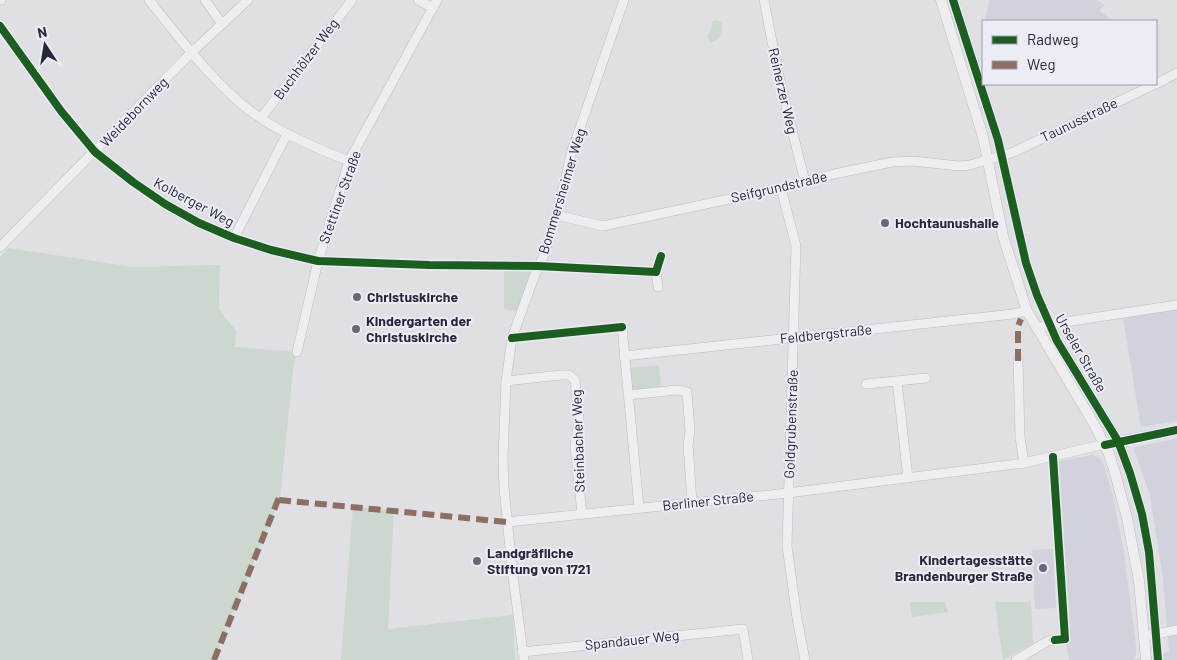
<svg xmlns="http://www.w3.org/2000/svg" width="1177" height="660" font-family="Barlow,sans-serif">
<style>
.built{fill:#d2d2dd}
.green{fill:#ccd7cf}
.lines{fill:none;stroke-linecap:round;stroke-linejoin:round}
.minor-casing{stroke:#bcbcc1;stroke-width:10}
.tertiary-casing{stroke:#bcbcc1;stroke-width:11}
.minor{stroke:#eeeef1;stroke-width:9}
.tertiary{stroke:#eeeef1;stroke-width:10}
.quiet{stroke:#8d6e63;stroke-width:6;stroke-dasharray:12 6;stroke-linecap:butt}
.cycleway-casing{stroke:#ebecf4;stroke-width:11}
.cycleway{stroke:#1b5e20;stroke-width:8}
.poi-dot{fill:#676777;stroke:#ebecf4;stroke-width:2}
.labels{text-anchor:middle;stroke-width:4;stroke-linejoin:round;paint-order:stroke}
.street-label{font-size:14px;fill:#26273d;stroke:#ebecf4}
.poi-label{font-size:14px;font-weight:bold;fill:#26273d;stroke:#ebecf4;text-anchor:start}
</style>
<rect width="100%" height="100%" fill="#dfdfe4"/>
<g class="built">
<polygon points="989,0 1096,0 1105,5 1099,10 1110,19 1105,21 985,21"/>
<polygon points="1177,309 1177,421 1141,427 1123,318"/>
<polygon points="1177,439 1177,660 1134,660 1169,652 1163,579 1150,495 1134,450 1135,447"/>
<polygon points="1092,455 1096,456 1101,460 1104,466 1112,492 1124,552 1136,646 1136,655 1133,660 1069,660 1067,650 1055,462"/>
<polygon points="1053,549 1056,608 1035,609 1032,550"/>
</g>
<g class="green">
<path d="M 716,20 L 721,22 C 723,31 721,39 712,42 L 708,39 L 708,35 L 711,30 L 712,22 Z"/>
<polygon points="8,248 133,267 220,265 219,309 236,331 235,347 297,352 293,371 280,498 214,660 0,660 0,257"/>
<polygon points="504,266 538,266 522,312 504,309"/>
<polygon points="659,365 661,390 638,392 630,386 629,368"/>
<polygon points="353,507 394,510 388,629 513,615 515,660 341,660"/>
<polygon points="910,602 945,602 948,612 912,617"/>
<polygon points="995,602 1031,602 1033,643 1003,660"/>
</g>
<g class="lines">
<g class="minor-casing">
<g id="minor">
<polyline points="0,0 1,0"/>
<path d="M 149,0 C 177,35 205,72 238,101 C 270,129 311,146 349,161"/>
<polyline points="205,0 222,24"/>
<polyline points="418,0 433,8"/>
<polyline points="764,0 778,73 805,182"/>
<polyline points="0,26 61,111 95,152 133,182 165,204 199,223 234,238 271,250 318,261 429,265 538,266 656,272 661,256"/>
<polyline points="1156,84 1177,73"/>
<polyline points="261,118 352,0"/>
<polyline points="781,188 796,246 787,546 797,618 805,660"/>
<polyline points="556,215 603,226 781,188 834,174 892,162 913,161 959,166 970,165 1014,152 1155,84"/>
<polyline points="234,238 287,134"/>
<polyline points="0,247 192,52 248,0"/>
<polyline points="656,272 658,287"/>
<polyline points="622,327 639,508"/>
<polyline points="1036,328 1059,323 1177,305"/>
<polyline points="297,352 318,261 349,161 437,0"/>
<polyline points="624,356 1013,314 1027,311"/>
<polyline points="1018,361 1020,437 1024,463"/>
<polyline points="506,381 561,375 569,375 575,380 579,419 575,447 582,514"/>
<polyline points="897,381 908,478"/>
<polyline points="866,384 926,378"/>
<polyline points="628,395 677,390 687,392 690,431 688,445 692,502"/>
<polyline points="507,522 788,493 1024,463 1118,441 1177,430"/>
<polyline points="1145,636 1177,630"/>
<polyline points="522,652 743,629 748,660"/>
<polyline points="524,660 512,569 504,487 503,459 506,381 512,338 534,277 545,252 560,202 571,154 624,0"/>
<polyline points="1016,660 1048,641 1055,640"/>
</g>
</g>
<g class="tertiary-casing">
<g id="tertiary">
<polyline points="941,0 983,137 1003,236 1027,311 1094,424 1109,454 1115,473 1127,518 1139,581 1146,660"/>
<polyline points="953,0 998,140 1026,263 1037,295 1057,341 1118,441 1130,473 1142,514 1149,552 1158,660"/>
</g>
</g>
<use href="#minor" class="minor"/>
<use href="#tertiary" class="tertiary"/>
<g class="quiet">
<polyline points="1018,361 1018,326 1021,319"/>
<polyline points="279,500 507,522"/>
<polyline points="214,660 280,495"/>
</g>
<g class="cycleway-casing">
<g id="cycleway">
<polyline points="953,0 998,140 1026,263 1037,295 1057,341 1118,441 1130,473 1142,514 1149,552 1158,660"/>
<polyline points="0,26 61,111 95,152 133,182 165,204 199,223 234,238 271,250 318,261 429,265 538,266 656,272 661,256"/>
<polyline points="512,338 622,327"/>
<polyline points="1105,445 1177,430"/>
<polyline points="1053,457 1065,639 1055,640"/>
</g>
</g>
<use href="#cycleway" class="cycleway"/>
</g>
<g class="poi-dot">
<circle cx="885" cy="223" r="5"/>
<circle cx="357" cy="297" r="5"/>
<circle cx="356" cy="329" r="5"/>
<circle cx="477" cy="561" r="5"/>
<circle cx="1043" cy="568" r="5"/>
</g>
<g class="labels">
<g class="street-label">
<text transform="translate(306 59) rotate(-53)" y="5">Buchhölzer Weg</text>
<text transform="translate(783 91) rotate(77)" y="5">Reinerzer Weg</text>
<text transform="translate(134 112) rotate(-46)" y="5">Weidebornweg</text>
<text transform="translate(1079 120) rotate(-26)" y="5">Taunusstraße</text>
<text transform="translate(779 187) rotate(-13)" y="5">Seifgrundstraße</text>
<text transform="translate(562 191) rotate(-73)" y="5">Bommersheimer Weg</text>
<text transform="translate(340 197) rotate(-70)" y="5">Stettiner Straße</text>
<text transform="translate(194 202) rotate(28)" y="5">Kolberger Weg</text>
<text transform="translate(826 334) rotate(-6)" y="5">Feldbergstraße</text>
<text transform="translate(1081 353) rotate(60)" y="5">Urseler Straße</text>
<text transform="translate(791 424) rotate(-88)" y="5">Goldgrubenstraße</text>
<text transform="translate(578 441) rotate(-92)" y="5">Steinbacher Weg</text>
<text transform="translate(708 501) rotate(-6)" y="5">Berliner Straße</text>
<text transform="translate(632 640) rotate(-6)" y="5">Spandauer Weg</text>
</g>
<g class="poi-label">
<text x="895" y="228">Hochtaunushalle</text>
<text x="367" y="302">Christuskirche</text>
<text x="366" y="326">Kindergarten der<tspan x="366" dy="16">Christuskirche</tspan></text>
<text x="487" y="558">Landgräfliche<tspan x="487" dy="16">Stiftung von 1721</tspan></text>
<text x="1033" y="565" text-anchor="end">Kindertagesstätte<tspan x="1033" dy="16">Brandenburger Straße</tspan></text>
</g>
</g>
<rect x="982" y="20" width="175" height="65" fill="#ebecf4" stroke="#9c9dab"/>
<rect x="992" y="36" width="25" height="8" fill="#1b5e20" stroke="#9c9dab"/>
<text x="1027" y="45" font-size="15" fill="#26273d">Radweg</text>
<rect x="992" y="61" width="25" height="8" fill="#8d6e63" stroke="#9c9dab"/>
<text x="1027" y="70" font-size="15" fill="#26273d">Weg</text>
<g transform="translate(45 45) rotate(348)" stroke="#ebecf4" stroke-width="4" paint-order="stroke">
<path d="M0-4L9 19L0 12L-9 19Z" fill="#26273d"/>
<text y="-8" font-size="14" font-weight="bold" text-anchor="middle" fill="#26273d">N</text>
</g>
</svg>
